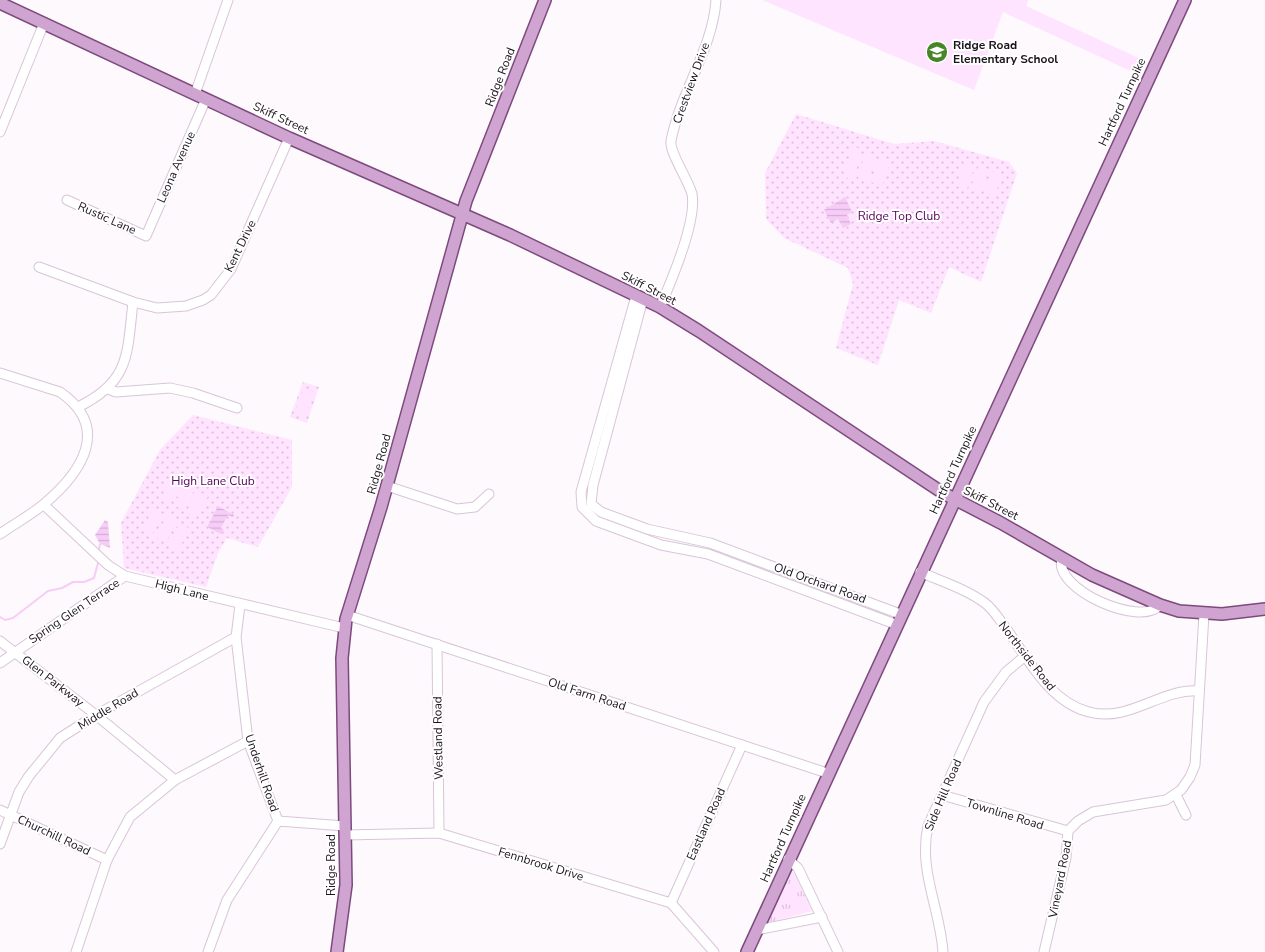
<svg xmlns="http://www.w3.org/2000/svg" width="1265" height="952" font-family="'Nunito Sans',sans-serif">
<style>
.built{fill:#ffe4ff}
.grass{fill:url(#grass-tufts)}
.park{fill:url(#park-dots)}
.garden{fill:#ffe3ff}
.water{fill:url(#water-rules)}
.lines{fill:none;stroke-linecap:round;stroke-linejoin:round}
.stream{stroke:#f7cdf8;stroke-width:2}
.minor-casing{stroke:#d9c5d9;stroke-width:11}
.major-casing{stroke:#7d4a7e;stroke-width:14}
.minor{stroke:#fff;stroke-width:9}
.major{stroke:#d0a4d1;stroke-width:11}
.labels{text-anchor:middle;stroke-width:4;stroke-linejoin:round;paint-order:stroke}
.poi-label{font-size:12px;font-weight:bold;fill:#1c141c;stroke:#fff;text-anchor:start}
.street-label{font-size:12px;fill:#1c141c;stroke:#fff}
.park-label{font-size:12px;fill:#59005d;stroke:#fff}
</style>
<defs>
<pattern id="grass-tufts" width="24" height="20" patternUnits="userSpaceOnUse" patternTransform="scale(1.25)"><rect width="24" height="20" fill="#ffe3ff"/><path d="M3 7l-1-3M5 7V3M7 7l1-3M15 17l-1-3M17 17v-4M19 17l1-3" fill="none" stroke="#dac2da"/></pattern>
<pattern id="park-dots" width="8" height="8" patternUnits="userSpaceOnUse" patternTransform="scale(1.25)"><rect width="8" height="8" fill="#ffe3ff"/><path d="M2 2h.1M6 6h.1" fill="none" stroke="#dac2da" stroke-width="1.8" stroke-linecap="round"/></pattern>
<pattern id="water-rules" width="6" height="5" patternUnits="userSpaceOnUse" patternTransform="scale(1.25)"><rect width="6" height="5" fill="#f7cdf8"/><path d="M0 2.5h6" fill="none" stroke="#d3afd4"/></pattern>
</defs>
<rect width="100%" height="100%" fill="#fdf9fd"/>
<polygon class="built" points="762,0 1028,0 1026,6 1143,60 1137,74 1003,12 974,90"/>
<polygon class="grass" points="791,870 796,876 812,911 768,923"/>
<g class="park">
<polygon points="796,114 894,144 934,141 1009,162 1017,173 981,282 949,267 931,313 899,300 878,365 836,348 853,284 848,268 784,238 766,219 765,173"/>
<polygon points="303,382 319,387 307,423 290,417"/>
<polygon points="193,415 292,440 292,487 258,547 227,538 218,553 206,587 124,568 121,523 160,450"/>
</g>
<g class="garden">
<polygon points="855,147 861,149 860,152 862,153 854,176 852,175 851,179 845,177 846,173 844,172 852,150 854,150"/>
<polygon points="865,155 876,158 868,181 857,177"/>
<polygon points="879,159 890,163 882,186 871,182"/>
<polygon points="964,162 975,166 967,189 957,186"/>
<polygon points="978,167 988,170 981,193 970,190"/>
<polygon points="991,171 1002,175 994,198 984,194"/>
<polygon points="303,389 314,392 306,415 295,412"/>
<polygon points="172,476 182,482 170,503 161,498"/>
<polygon points="185,483 195,489 183,510 174,505"/>
<polygon points="198,491 208,496 196,517 186,512"/>
<polygon points="153,509 163,514 152,535 142,530"/>
<polygon points="167,516 177,522 165,543 155,537"/>
<polygon points="180,523 190,529 178,550 168,544"/>
</g>
<g class="water">
<polygon points="845,197 852,212 847,215 851,224 843,228 838,219 831,223 824,210"/>
<polygon points="218,506 234,515 233,517 228,515 221,528 224,530 221,534 207,527"/>
<polygon points="105,520 108,522 110,548 100,544 95,535"/>
</g>
<g class="lines">
<g class="stream">
<polyline points="99,550 100,544"/>
<polyline points="0,617 5,620 13,618 48,591 62,588 73,582 84,582 94,578 98,563"/>
</g>
<g class="minor-casing">
<g id="minor">
<polyline points="195,94 228,0"/>
<polyline points="0,132 44,23"/>
<polyline points="67,200 146,236 206,99"/>
<polyline points="39,267 133,302 157,308 186,306 203,300 211,295 231,269 289,138"/>
<polyline points="636,296 581,492 582,507 596,521 661,545 708,554 895,624"/>
<polyline points="643,299 593,485 591,504 601,512 647,529 710,543 900,614"/>
<path d="M 660,307 C 671,282 697,221 692,194 C 689,181 669,152 671,141 C 680,93 713,48 716,0"/>
<path d="M 0,373 L 60,392 C 112,428 81,473 44,504 C 31,515 14,524 0,534"/>
<polyline points="108,389 116,392 170,388 193,393 237,408"/>
<path d="M 78,407 C 130,382 127,355 133,302"/>
<polyline points="387,486 457,509 475,507 489,494"/>
<polyline points="44,505 108,565 125,576 344,628"/>
<path d="M 1062,559 C 1053,589 1141,628 1160,605"/>
<path d="M 920,572 C 941,581 966,589 985,603 C 993,609 999,619 1005,627 C 1027,657 1049,702 1089,712 C 1129,723 1161,688 1199,691"/>
<polyline points="347,615 827,773"/>
<polyline points="236,637 248,741 278,821"/>
<polyline points="0,641 96,715 175,780"/>
<polyline points="437,644 439,833"/>
<polyline points="0,663 125,576"/>
<polyline points="942,795 1068,831"/>
<polyline points="1176,795 1186,815"/>
<polyline points="0,810 107,860"/>
<polyline points="278,821 345,826"/>
<polyline points="345,835 439,833 671,903 714,952"/>
<polyline points="0,844 19,792 29,776 60,738 96,715 236,637 240,605"/>
<polyline points="788,859 798,868 838,952"/>
<polyline points="671,903 742,745"/>
<polyline points="757,930 822,917"/>
<polyline points="76,952 107,860 130,817 175,780 248,741"/>
<polyline points="208,952 227,900 278,821"/>
<path d="M 943,952 C 940,908 918,870 928,826 L 984,702 L 1006,672 L 1025,656"/>
<polyline points="1044,952 1066,858 1068,831 1078,821 1093,812 1166,800 1181,790 1190,777 1195,765 1204,614"/>
</g>
</g>
<g class="major-casing">
<g id="major">
<polyline points="0,3 289,138 510,235 660,307 699,331 943,493 1001,523 1092,575 1160,605 1179,611 1222,614 1265,609"/>
<polyline points="337,952 346,885 342,658 346,619 381,507 466,201 545,0"/>
<polyline points="747,952 1185,0"/>
</g>
</g>
<use href="#minor" class="minor"/>
<use href="#major" class="major"/>
</g>
<defs>
<g id="school-disc" transform="scale(1.125)"><circle r="9.5" fill="#468627" stroke="#fff"/><path d="M0-5L7-2L0 1L-7-2ZM-4 1L0 2.5L4 1V4Q0 6-4 4Z" fill="#fff"/></g>
</defs>
<g fill-rule="evenodd">
<use href="#school-disc" x="937" y="52"/>
</g>
<g class="labels">
<g class="poi-label">
<text x="953" y="49">Ridge Road<tspan x="953" dy="14">Elementary School</tspan></text>
</g>
<g class="street-label">
<text transform="translate(500 77) rotate(-69)" y="4">Ridge Road</text>
<text transform="translate(691 83) rotate(-70)" y="4">Crestview Drive</text>
<text transform="translate(1122 102) rotate(-65)" y="4">Hartford Turnpike</text>
<text transform="translate(281 118) rotate(25)" y="4">Skiff Street</text>
<text transform="translate(176 167) rotate(-66)" y="4">Leona Avenue</text>
<text transform="translate(107 218) rotate(24)" y="4">Rustic Lane</text>
<text transform="translate(240 246) rotate(-64)" y="4">Kent Drive</text>
<text transform="translate(649 288) rotate(27)" y="4">Skiff Street</text>
<text transform="translate(379 464) rotate(-75)" y="4">Ridge Road</text>
<text transform="translate(953 470) rotate(-65)" y="4">Hartford Turnpike</text>
<text transform="translate(991 503) rotate(27)" y="4">Skiff Street</text>
<text transform="translate(820 583) rotate(20)" y="4">Old Orchard Road</text>
<text transform="translate(182 590) rotate(14)" y="4">High Lane</text>
<text transform="translate(74 611) rotate(-34)" y="4">Spring Glen Terrace</text>
<text transform="translate(1027 656) rotate(52)" y="4">Northside Road</text>
<text transform="translate(53 681) rotate(38)" y="4">Glen Parkway</text>
<text transform="translate(587 694) rotate(18)" y="4">Old Farm Road</text>
<text transform="translate(108 709) rotate(-31)" y="4">Middle Road</text>
<text transform="translate(438 738) rotate(-91)" y="4">Westland Road</text>
<text transform="translate(262 773) rotate(71)" y="4">Underhill Road</text>
<text transform="translate(943 795) rotate(-67)" y="4">Side Hill Road</text>
<text transform="translate(1005 814) rotate(17)" y="4">Townline Road</text>
<text transform="translate(706 824) rotate(-66)" y="4">Eastland Road</text>
<text transform="translate(54 835) rotate(25)" y="4">Churchill Road</text>
<text transform="translate(783 838) rotate(-66)" y="4">Hartford Turnpike</text>
<text transform="translate(541 864) rotate(17)" y="4">Fennbrook Drive</text>
<text transform="translate(331 865) rotate(-90)" y="4">Ridge Road</text>
<text transform="translate(1060 879) rotate(-79)" y="4">Vineyard Road</text>
</g>
<g class="park-label">
<text x="899" y="220">Ridge Top Club</text>
<text x="213" y="485">High Lane Club</text>
</g>
</g>
</svg>
